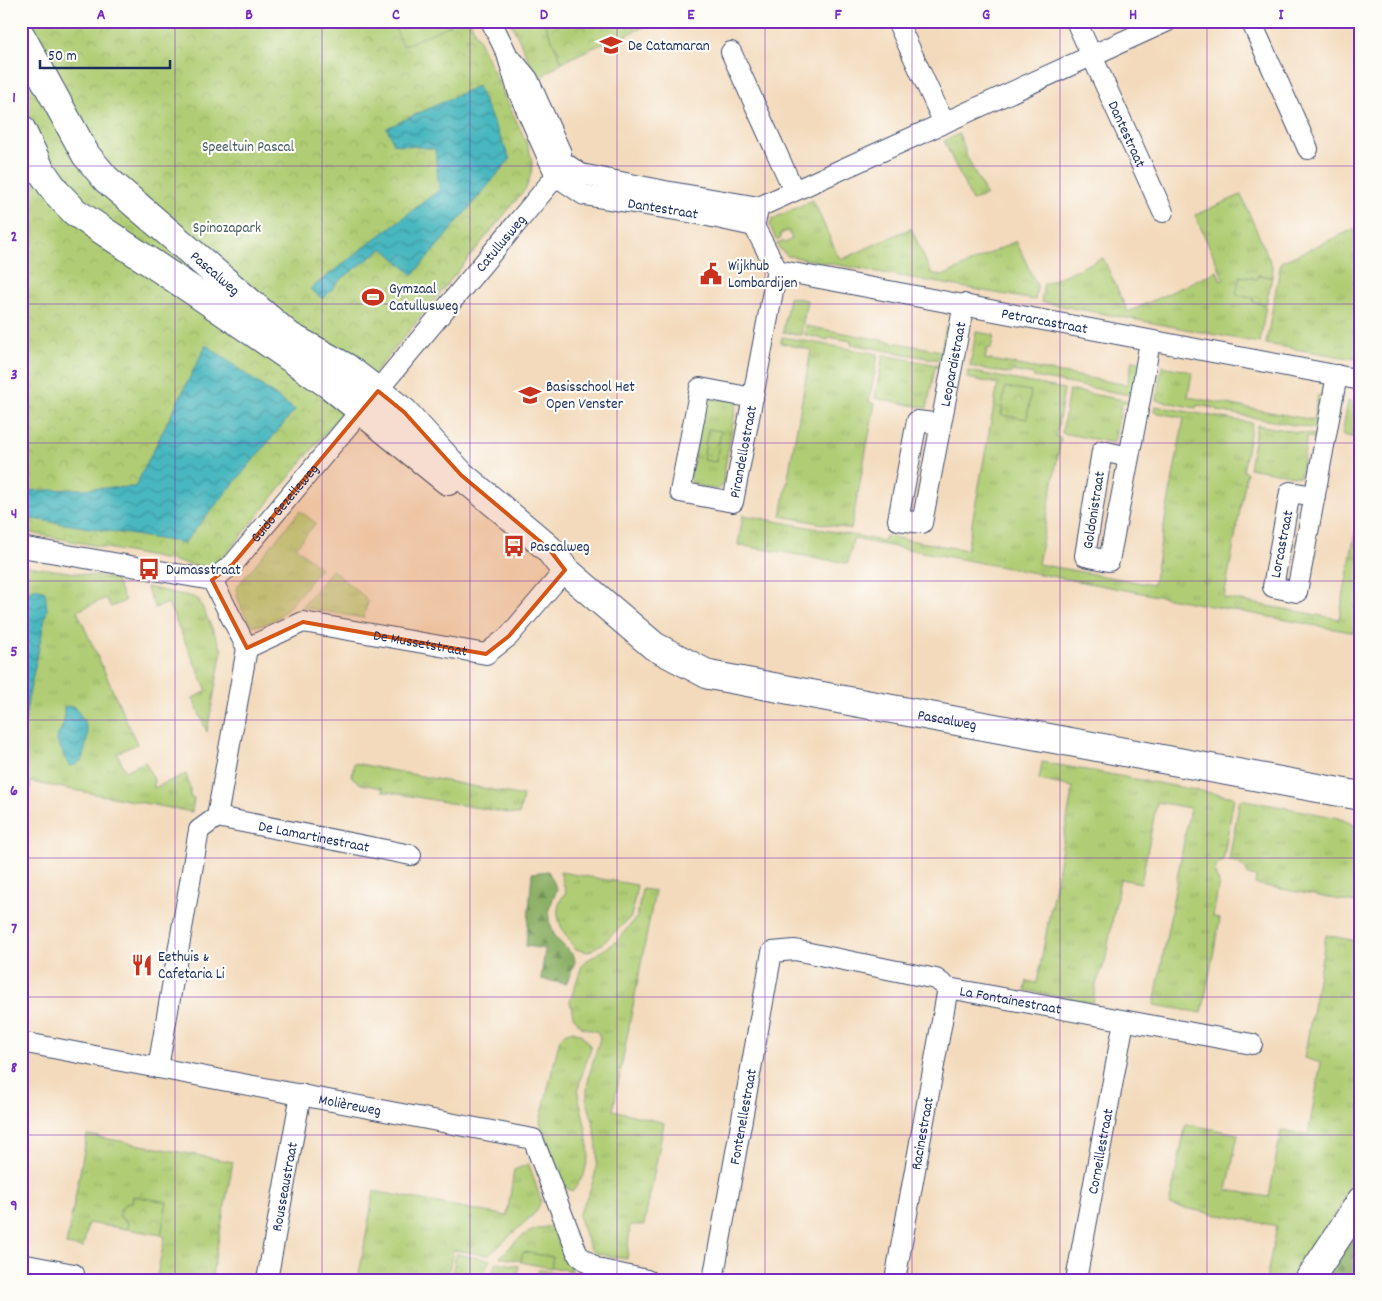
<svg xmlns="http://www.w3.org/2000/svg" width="1382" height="1301" font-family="Dekko,sans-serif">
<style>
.grass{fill:url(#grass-tufts);stroke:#667e69}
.forest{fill:url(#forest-firs);stroke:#547062}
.park{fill:url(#park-crowns);stroke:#667e69}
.garden{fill:#b0cd74;stroke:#667e69}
.water{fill:url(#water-waves);stroke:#32738e}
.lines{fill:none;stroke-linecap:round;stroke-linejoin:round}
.street-casing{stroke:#3b496c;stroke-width:22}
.secondary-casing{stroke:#3b496c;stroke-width:30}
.street{stroke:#fff;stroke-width:20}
.secondary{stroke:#fff;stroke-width:28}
.marked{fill:#d45514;fill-opacity:0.2;stroke:#d45514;stroke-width:4;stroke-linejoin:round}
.grid{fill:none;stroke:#7b2cbf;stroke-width:1;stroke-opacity:0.55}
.labels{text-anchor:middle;stroke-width:4.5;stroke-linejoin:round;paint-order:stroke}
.poi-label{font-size:15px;fill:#1b2f5e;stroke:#fdfcf7;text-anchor:start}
.street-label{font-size:15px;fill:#1b2f5e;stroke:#fdfcf7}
.park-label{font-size:15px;fill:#485e65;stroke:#fdfcf7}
.neatline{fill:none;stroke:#7b2cbf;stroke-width:2}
.grid-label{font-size:16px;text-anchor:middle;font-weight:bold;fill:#7b2cbf}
</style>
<defs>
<pattern id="grass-tufts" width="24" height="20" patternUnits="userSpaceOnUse" patternTransform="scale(1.25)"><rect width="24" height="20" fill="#b0cd74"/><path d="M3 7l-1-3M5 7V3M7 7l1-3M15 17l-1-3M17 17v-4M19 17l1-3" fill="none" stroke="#97b067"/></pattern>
<pattern id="forest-firs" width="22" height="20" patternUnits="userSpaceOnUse" patternTransform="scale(1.25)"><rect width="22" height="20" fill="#8cb066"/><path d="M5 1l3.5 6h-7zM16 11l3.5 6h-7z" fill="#729057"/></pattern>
<pattern id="park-crowns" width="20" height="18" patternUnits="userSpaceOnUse" patternTransform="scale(1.25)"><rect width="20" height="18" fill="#b0cd74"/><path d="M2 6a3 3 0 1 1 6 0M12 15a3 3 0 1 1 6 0" fill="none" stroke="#97b067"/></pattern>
<pattern id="water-waves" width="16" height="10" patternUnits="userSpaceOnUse" patternTransform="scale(1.25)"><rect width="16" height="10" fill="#48b7bf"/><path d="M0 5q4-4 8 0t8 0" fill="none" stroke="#3b959e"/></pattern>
</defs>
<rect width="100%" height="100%" fill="#fdfcf7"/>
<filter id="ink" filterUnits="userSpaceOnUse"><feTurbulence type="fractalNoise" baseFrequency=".02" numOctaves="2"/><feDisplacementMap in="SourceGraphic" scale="10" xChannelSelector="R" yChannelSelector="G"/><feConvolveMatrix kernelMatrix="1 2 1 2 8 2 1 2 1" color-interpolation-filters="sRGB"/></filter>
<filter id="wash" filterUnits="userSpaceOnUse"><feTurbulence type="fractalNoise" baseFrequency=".0096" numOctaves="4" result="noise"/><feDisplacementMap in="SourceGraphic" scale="20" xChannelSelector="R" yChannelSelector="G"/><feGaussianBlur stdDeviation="1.12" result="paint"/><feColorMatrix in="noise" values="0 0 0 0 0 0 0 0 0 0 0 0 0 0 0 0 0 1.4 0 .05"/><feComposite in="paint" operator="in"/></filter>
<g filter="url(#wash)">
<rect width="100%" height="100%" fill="#f3dabc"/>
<g class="grass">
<polygon points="510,21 544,21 562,62 538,79"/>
<polygon points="959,134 967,157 986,195 972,201 944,141"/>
<polygon points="1241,195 1273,268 1272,277 1258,275 1257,279 1240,276 1237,294 1253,298 1253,302 1266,304 1260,343 1041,302 1044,284 1103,258 1128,312 1217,271 1221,281 1224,279 1195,215"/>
<polygon points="813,200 838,256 843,259 911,228 931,273 943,276 1016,241 1037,286 1035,300 788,256 780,249 777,243 783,241 785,243 792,239 788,231 780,234 781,238 776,240 770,225 772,219"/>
<polygon points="1361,226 1361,360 1266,344 1281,262"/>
<polygon points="789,297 807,300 801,335 783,332"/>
<polygon points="806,326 941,351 946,327 955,328 949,362 851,344 851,341 829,337 828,340 805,335"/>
<polygon points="976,332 994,335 991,349 987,348 985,359 1127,385 1132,361 1142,362 1135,396 1034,377 1034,375 1012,371 1011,374 970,366"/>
<polygon points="782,337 878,354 869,402 875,404 851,529 781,516 811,350 781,343"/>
<polygon points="883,355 948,367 947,369 935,367 927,408 875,398"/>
<polygon points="1162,366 1192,372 1188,397 1313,420 1318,395 1327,397 1321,430 1218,411 1218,409 1197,405 1196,408 1156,400"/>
<polygon points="968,371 1064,389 1056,437 1061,438 1038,564 1153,585 1184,418 1154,412 1155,406 1252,423 1243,471 1247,472 1224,598 1339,619 1361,502 1361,634 853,539 848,563 738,545 743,515 883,541 885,536 967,550 998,384 967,378"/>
<polygon points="1069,390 1134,402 1134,404 1122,403 1114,443 1062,433"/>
<polygon points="705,399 737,400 723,479 725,480 722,486 717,490 692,484 690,479"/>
<polygon points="1348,401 1361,403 1359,438 1342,435"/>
<polygon points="1257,425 1320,436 1319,439 1307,437 1300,477 1249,468"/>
<path d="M 300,511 L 316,523 L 296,547 L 320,568 C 305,586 279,630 253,625 C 244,617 237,600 236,588 Z"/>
<polygon points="21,565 115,579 125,601 111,607 106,598 77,611 137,744 117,753 125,771 145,762 154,780 154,788 186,774 190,788 190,797 194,798 192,812 31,782 21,833 21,745 28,699 47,609 21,627"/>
<polygon points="332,570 366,598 364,600 368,602 363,618 307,608 301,608"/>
<polygon points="146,587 193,597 199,600 222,650 207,732 193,698 207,691 168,603 155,608"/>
<path d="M 1042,762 L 1234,797 L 1223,861 C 1214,865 1213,874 1219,882 L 1213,917 L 1220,919 L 1202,1013 L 1154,1005 L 1190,808 L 1157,802 L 1141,883 L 1120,879 L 1105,962 L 1096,984 L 1093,1003 L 1025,990 L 1027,981 L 1037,983 L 1073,787 L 1039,780 Z"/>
<polygon points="354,763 523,796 519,815 382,791 383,788 361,784 352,777"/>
<path d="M 1240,799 L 1339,818 L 1361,828 L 1361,904 L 1255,884 L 1256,877 L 1248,875 C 1245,866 1238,863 1229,860 Z"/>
<path d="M 560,872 L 637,885 L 631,917 L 603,943 L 588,952 L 575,949 C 562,930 549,913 566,892 Z"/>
<path d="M 642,889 L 655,891 L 613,1110 L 664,1123 L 644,1225 L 630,1225 L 627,1259 L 598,1254 L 590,1249 L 578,1215 C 596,1181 602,1162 593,1123 C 592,1115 587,1106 587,1098 C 586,1078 595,1057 600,1038 L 598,1032 L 581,1027 L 573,1016 L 570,1001 L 583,963 L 616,942 L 637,917 Z"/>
<polygon points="1326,935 1361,942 1361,1174 1293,1280 1266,1280 1277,1226 1169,1205 1186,1124 1238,1134 1227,1190 1269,1197 1281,1131 1308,1135 1321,1063 1304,1058"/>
<polygon points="573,1031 581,1034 591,1047 580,1081 578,1094 586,1129 589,1154 584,1175 573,1191 564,1187 540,1122 560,1038 564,1034"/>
<polygon points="87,1135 233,1162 211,1280 156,1280 165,1237 161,1235 166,1202 132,1203 120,1217 128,1223 127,1229 88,1223 83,1248 66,1245"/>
<polygon points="529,1164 541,1201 536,1212 489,1255 453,1250 447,1280 392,1280 375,1277 374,1280 358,1280 374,1191 507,1216 514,1170"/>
<path d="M 554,1226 L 572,1271 L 500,1257 C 518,1239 527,1228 554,1226 Z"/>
<polygon points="497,1262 519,1266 516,1280 488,1280"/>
<polygon points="539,1269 587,1280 537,1280"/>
</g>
<g class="forest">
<polygon points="548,871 557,889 549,909 549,921 555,937 574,956 575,962 566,984 541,979 545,949 526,946 532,873"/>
<polygon points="1361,1220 1361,1261 1348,1280 1322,1280"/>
</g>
<g class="park">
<path d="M 21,21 L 470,21 L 528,146 C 534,164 533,170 526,188 L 214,569 L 21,531 Z"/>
<polygon points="544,21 657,21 611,42 610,40 562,62"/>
<polygon points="1258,275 1272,277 1266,304 1253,302 1253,298 1236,295 1240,276 1257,279"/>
<polygon points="1005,387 1031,391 1027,419 1001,415"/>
<polygon points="708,429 721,431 716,462 703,460"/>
<polygon points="133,1196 167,1202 161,1235 127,1229 128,1223 120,1217 120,1210 125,1204 132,1202"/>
<polygon points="523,1252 553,1257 551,1268 521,1262"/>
<polygon points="456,1254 490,1260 480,1280 451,1280"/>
</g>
<polygon class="garden" points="392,21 449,21 450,25 403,46"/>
<g class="water">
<polygon points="477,86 510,159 413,275 383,248 340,280 323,299 310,289 439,190 435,149 394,144 387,128"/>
<polygon points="206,345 295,410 184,543 21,517 21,491 135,487"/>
<polygon points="37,588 45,591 47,609 28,699 21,745 21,627 25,604 30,590"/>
<path d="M 73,706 C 92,728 89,734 82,760 L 75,765 L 69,766 L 57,741 L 58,735 L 64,723 L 64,707 Z"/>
</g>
</g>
<g filter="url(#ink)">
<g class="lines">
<g class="street-casing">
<g id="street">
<polyline points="491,21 507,54 518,91 556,176"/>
<polyline points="897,21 944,123"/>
<path id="s1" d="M 1076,21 L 1163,212"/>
<polyline points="1251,21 1308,149"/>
<polyline points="731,52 794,191"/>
<polyline points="514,62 528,79 561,153"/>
<polyline points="566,164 581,174 665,191 759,207"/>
<path id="s2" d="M 556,176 L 584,195 L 694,213 L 754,226"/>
<path id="s3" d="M 754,226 L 777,270 L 1361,380"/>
<polyline points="754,226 759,207 1168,21"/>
<path id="s4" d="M 753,398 L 700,388 L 680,492 L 733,502 L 777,270"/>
<path id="s5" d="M 941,424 L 917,421 L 898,520 L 922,523 L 964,304"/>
<polyline points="1129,457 1102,451 1085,556 1109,561 1139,405 1140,400 1150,341"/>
<polyline points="1315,496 1290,492 1273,587 1297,592 1337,375"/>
<path id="s6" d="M 21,547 L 212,580 L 233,564 L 566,164"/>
<path id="s7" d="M 247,648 L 303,622 L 486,654 L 509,636 L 565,570"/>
<path id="s8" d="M 217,817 L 411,855"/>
<path id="s9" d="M 21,1042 L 533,1139 L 578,1255 L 597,1269 L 647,1280"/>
<polyline points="158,1068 199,830 217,817 247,648 212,580"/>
<polyline points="21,1264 74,1274 73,1280"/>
<path id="s10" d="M 267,1280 L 301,1094"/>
<path id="s11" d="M 713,1280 L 772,952 L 795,950 L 936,979 L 948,988 L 1252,1044"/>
<path id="s12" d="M 895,1280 L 948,988"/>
<path id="s13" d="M 1076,1280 L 1124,1021"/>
</g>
</g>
<g class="secondary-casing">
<g id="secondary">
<path id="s14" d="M 21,36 L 86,155 L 106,179 L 289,336 L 347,368 L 404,412 L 461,475 L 534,536 L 549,549 L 565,570 L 654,646 L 709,675 L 1361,796"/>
<polyline points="21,129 40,169 56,192 75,212 198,294 331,386 448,481"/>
<polyline points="1309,1280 1361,1201"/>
</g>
</g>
<use href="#street" class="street"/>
<use href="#secondary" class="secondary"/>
</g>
</g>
<path class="marked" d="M 378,391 L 404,412 L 461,475 L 549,549 L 565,570 L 509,636 L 486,654 L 303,622 L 247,648 L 212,580 L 233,564 Z"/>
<path class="grid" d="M 175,21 L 175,1280M 322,21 L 322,1280M 470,21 L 470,1280M 617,21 L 617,1280M 765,21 L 765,1280M 912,21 L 912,1280M 1060,21 L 1060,1280M 1207,21 L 1207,1280M 21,166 L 1361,166M 21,304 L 1361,304M 21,443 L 1361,443M 21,581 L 1361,581M 21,720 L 1361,720M 21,858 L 1361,858M 21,997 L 1361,997M 21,1135 L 1361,1135"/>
<defs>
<g id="school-bare" transform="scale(1.725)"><path d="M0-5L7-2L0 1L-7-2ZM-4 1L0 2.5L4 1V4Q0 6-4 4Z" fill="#c8321e" stroke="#fdfcf7" stroke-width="2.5" paint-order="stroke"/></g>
<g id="civic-bare" transform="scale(1.725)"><path d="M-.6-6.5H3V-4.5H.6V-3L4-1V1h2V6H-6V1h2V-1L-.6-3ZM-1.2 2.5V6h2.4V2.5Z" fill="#c8321e" stroke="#fdfcf7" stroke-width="2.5" paint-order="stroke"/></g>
<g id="stadium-bare" transform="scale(1.725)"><path d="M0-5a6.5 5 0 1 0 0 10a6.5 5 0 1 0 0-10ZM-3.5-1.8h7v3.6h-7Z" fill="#c8321e" stroke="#fdfcf7" stroke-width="2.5" paint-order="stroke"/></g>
<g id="bus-bare" transform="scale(1.725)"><path d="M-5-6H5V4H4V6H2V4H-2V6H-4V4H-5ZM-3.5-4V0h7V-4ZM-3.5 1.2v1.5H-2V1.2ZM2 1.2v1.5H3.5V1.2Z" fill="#c8321e" stroke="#fdfcf7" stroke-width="2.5" paint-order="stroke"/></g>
<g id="restaurant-bare" transform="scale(1.725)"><path d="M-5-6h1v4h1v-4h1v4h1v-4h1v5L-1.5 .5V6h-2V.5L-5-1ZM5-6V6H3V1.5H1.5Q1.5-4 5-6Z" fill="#c8321e" stroke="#fdfcf7" stroke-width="2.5" paint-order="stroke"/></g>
</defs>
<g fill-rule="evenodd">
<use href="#school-bare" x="611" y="45"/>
<use href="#civic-bare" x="711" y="274"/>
<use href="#stadium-bare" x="373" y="297"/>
<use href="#school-bare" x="530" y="395"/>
<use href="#bus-bare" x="514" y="546"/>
<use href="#bus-bare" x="149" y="569"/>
<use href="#restaurant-bare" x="142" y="965"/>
</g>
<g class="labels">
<g class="poi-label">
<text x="628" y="50">De Catamaran</text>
<text x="728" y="270">Wijkhub<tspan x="728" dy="17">Lombardijen</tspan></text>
<text x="389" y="293">Gymzaal<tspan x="389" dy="17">Catullusweg</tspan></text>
<text x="546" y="391">Basisschool Het<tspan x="546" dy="17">Open Venster</tspan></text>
<text x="530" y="551">Pascalweg</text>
<text x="166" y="574">Dumasstraat</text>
<text x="158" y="961">Eethuis &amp;<tspan x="158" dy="17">Cafetaria Li</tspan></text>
</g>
<g class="street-label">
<text dy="5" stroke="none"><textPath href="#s1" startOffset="124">Dantestraat</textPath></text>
<text dy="5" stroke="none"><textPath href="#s2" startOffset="114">Dantestraat</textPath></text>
<text dy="5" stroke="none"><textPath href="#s6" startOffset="638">Catullusweg</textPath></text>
<text dy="5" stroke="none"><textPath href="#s14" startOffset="311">Pascalweg</textPath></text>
<text dy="5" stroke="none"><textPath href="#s3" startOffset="322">Petrarcastraat</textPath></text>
<text dy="5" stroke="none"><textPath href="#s5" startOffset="311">Leopardistraat</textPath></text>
<text dy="5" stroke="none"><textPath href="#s4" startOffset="265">Pirandellostraat</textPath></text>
<text dy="5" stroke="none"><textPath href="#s6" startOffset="300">Guido Gezelleweg</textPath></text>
<text transform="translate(1093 510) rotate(-81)" y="5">Goldonistraat</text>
<text transform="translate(1281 544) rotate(-79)" y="5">Lorcastraat</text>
<text dy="5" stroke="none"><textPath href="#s7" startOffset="181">De Mussetstraat</textPath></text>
<text dy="5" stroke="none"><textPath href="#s14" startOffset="1194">Pascalweg</textPath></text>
<text dy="5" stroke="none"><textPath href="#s8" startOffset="99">De Lamartinestraat</textPath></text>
<text dy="5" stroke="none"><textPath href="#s11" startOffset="579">La Fontainestraat</textPath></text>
<text dy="5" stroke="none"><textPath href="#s9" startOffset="335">Molièreweg</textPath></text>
<text dy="5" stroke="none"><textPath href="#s11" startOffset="166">Fontenellestraat</textPath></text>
<text dy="5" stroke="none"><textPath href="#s12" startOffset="149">Racinestraat</textPath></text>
<text dy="5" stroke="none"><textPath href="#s13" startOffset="131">Corneillestraat</textPath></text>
<text dy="5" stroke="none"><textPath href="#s10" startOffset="95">Rousseaustraat</textPath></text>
</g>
<g class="park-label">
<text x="248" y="151">Speeltuin Pascal</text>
<text x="227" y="232">Spinozapark</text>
</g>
</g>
<rect width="1382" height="1301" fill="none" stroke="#fdfcf7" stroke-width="55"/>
<path d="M40 60v8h130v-8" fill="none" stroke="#1b2f5e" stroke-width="2.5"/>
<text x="48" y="60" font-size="15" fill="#1b2f5e" stroke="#fdfcf7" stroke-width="4" paint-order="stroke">50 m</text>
<rect x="28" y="28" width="1326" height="1246" class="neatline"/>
<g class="grid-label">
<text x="101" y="19">A</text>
<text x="249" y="19">B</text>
<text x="396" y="19">C</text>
<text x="544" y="19">D</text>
<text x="691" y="19">E</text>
<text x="838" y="19">F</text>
<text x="986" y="19">G</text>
<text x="1133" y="19">H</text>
<text x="1281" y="19">I</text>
<text x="14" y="102">1</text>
<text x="14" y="241">2</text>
<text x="14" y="379">3</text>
<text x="14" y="518">4</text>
<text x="14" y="656">5</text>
<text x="14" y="795">6</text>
<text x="14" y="933">7</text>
<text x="14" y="1072">8</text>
<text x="14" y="1210">9</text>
</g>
</svg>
